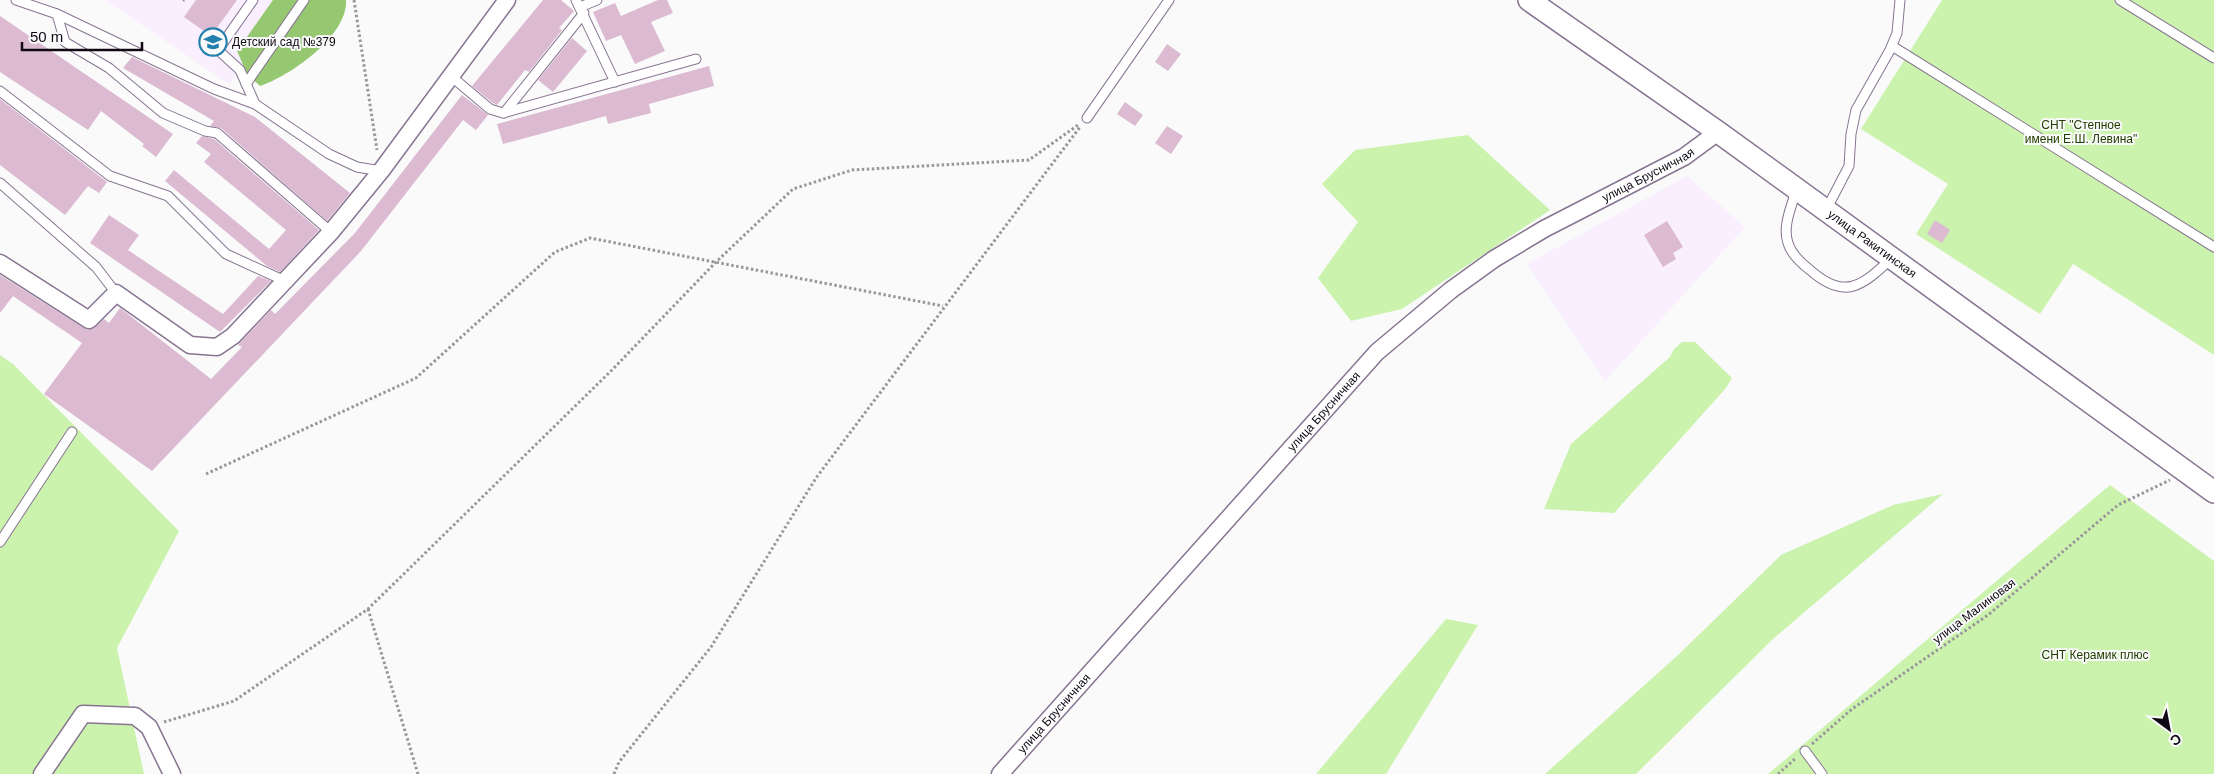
<svg xmlns="http://www.w3.org/2000/svg" width="2214" height="774" font-family="Helvetica,sans-serif">
<style>
.built{fill:#f9efff}
.green{fill:#cbf3ae}
.forest{fill:#96c771}
.building{fill:#dbbad2}
.lines{fill:none;stroke-linecap:round;stroke-linejoin:round}
.service-casing{stroke:#877491;stroke-width:11}
.minor-casing{stroke:#877491;stroke-width:19}
.tertiary-casing{stroke:#877491;stroke-width:24}
.path{stroke:#9a979b;stroke-width:3;stroke-dasharray:2.5 2.5;stroke-linecap:butt}
.service{stroke:#fff;stroke-width:9}
.minor{stroke:#fff;stroke-width:16}
.tertiary{stroke:#fff;stroke-width:21}
.labels{text-anchor:middle;stroke-width:4;stroke-linejoin:round;paint-order:stroke}
.poi-label{font-size:12px;fill:#100913;stroke:#fafafa;text-anchor:start}
.park-label{font-size:12px;fill:#203e00;stroke:#fafafa}
.street-label{font-size:12px;fill:#100913;stroke:#fafafa}
</style>
<rect width="100%" height="100%" fill="#fafafa"/>
<g class="built">
<polygon points="105,0 289,0 229,84"/>
<polygon points="1687,176 1745,227 1605,381 1527,264"/>
</g>
<g class="green">
<polygon points="1942,0 2214,0 2214,355 2073,264 2040,314 1916,234 1948,184 1861,129"/>
<polygon points="1468,135 1550,210 1402,309 1351,321 1318,278 1358,222 1322,184 1355,150"/>
<polygon points="1682,342 1695,342 1732,378 1726,388 1614,513 1544,509 1571,444 1670,357 1674,349"/>
<polygon points="0,355 13,364 179,531 117,648 144,774 0,774"/>
<polygon points="2110,485 2214,561 2214,774 1768,774"/>
<polygon points="1943,494 1773,639 1636,774 1545,774 1677,656 1781,555 1893,505"/>
<polygon points="1446,619 1478,625 1386,774 1316,774"/>
</g>
<path class="forest" d="M 273,0 L 346,0 C 348,36 290,76 260,86 L 247,74 L 237,51 Z"/>
<g class="building">
<polygon points="196,0 237,0 211,36 184,17"/>
<polygon points="543,0 561,0 574,11 559,28 562,30 529,72 525,70 497,105 493,103 472,86"/>
<polygon points="658,0 667,0 673,13 651,22 665,51 635,64 621,35 606,41 593,12 615,3 621,16"/>
<polygon points="0,16 173,134 156,157 142,146 144,144 101,111 88,130 0,72"/>
<polygon points="572,38 587,51 553,92 538,80"/>
<polygon points="1167,44 1181,54 1168,71 1155,62"/>
<polygon points="132,57 255,117 350,193 327,221 221,128 210,126 214,121 123,68"/>
<polygon points="709,66 714,86 649,104 651,113 608,124 606,116 503,144 497,124"/>
<polygon points="462,95 488,115 476,130 463,120 361,251 152,471 44,394 82,343 13,296 0,313 0,275 87,330 94,328 104,319 109,323 120,308 211,379 242,347 238,345 271,310 275,314 355,233"/>
<polygon points="0,99 107,182 99,193 88,186 65,215 0,165"/>
<polygon points="1125,102 1143,115 1135,126 1117,114"/>
<polygon points="1167,126 1183,136 1171,154 1155,143"/>
<polygon points="202,136 214,139 319,230 280,272 267,266 165,181 174,170 269,249 286,230 204,162 211,154 196,143"/>
<polygon points="109,215 139,235 128,250 223,314 258,276 271,281 220,332 90,243"/>
<polygon points="1935,220 1950,230 1942,243 1927,234"/>
<polygon points="1667,221 1683,247 1673,253 1676,259 1663,267 1644,235"/>
</g>
<g class="lines">
<g class="service-casing">
<g id="service">
<polyline points="16,0 57,14 214,89 255,104 329,154 357,167 381,171"/>
<polyline points="253,0 218,50 240,70 255,104"/>
<polyline points="576,0 615,82"/>
<polyline points="2120,0 2214,58"/>
<polyline points="580,7 597,0"/>
<polyline points="57,14 65,42 109,68 163,113 205,131 217,133 331,232"/>
<polyline points="1892,46 2214,247"/>
<polyline points="452,77 490,109 503,113 696,59"/>
<polyline points="246,84 304,0"/>
<polyline points="0,91 110,176 168,196 226,254 285,281"/>
<polyline points="504,113 584,13"/>
<polyline points="1087,118 1169,0"/>
<polyline points="0,183 96,267 116,293"/>
<path d="M 1796,190 C 1792,206 1782,226 1788,243 C 1791,254 1801,263 1810,270 C 1845,301 1862,286 1892,258"/>
<polyline points="1826,210 1849,166 1851,134 1856,110 1890,50 1897,33 1900,0"/>
<polyline points="0,542 72,432"/>
<polyline points="1805,751 1822,774"/>
</g>
</g>
<g class="minor-casing">
<g id="minor">
<polyline points="0,263 89,320 116,293 190,345 217,347 233,336 331,232 381,171 507,0"/>
<polyline points="42,774 83,714 135,716 149,727 172,774"/>
<path id="s1" d="M 1000,774 L 1377,352 L 1451,290 L 1494,259 L 1544,229 L 1684,157 L 1718,132"/>
</g>
</g>
<g class="tertiary-casing">
<g id="tertiary">
<path id="s2" d="M 1529,0 L 1718,132 L 2214,492"/>
</g>
</g>
<g class="path">
<polyline points="354,0 377,150"/>
<polyline points="183,1 184,0"/>
<polyline points="206,474 416,378 555,252 590,238 943,306"/>
<polyline points="368,609 418,774"/>
<polyline points="164,722 234,701 368,609 612,370 716,262 793,189 852,170 1029,160 1078,125"/>
<polyline points="1812,744 1852,709 1988,615 2118,505 2170,480"/>
<polyline points="614,774 619,762 711,647 816,478 1080,127"/>
<polyline points="1778,774 1796,758"/>
</g>
<use href="#service" class="service"/>
<use href="#minor" class="minor"/>
<use href="#tertiary" class="tertiary"/>
</g>
<defs>
<g id="school-ring" transform="scale(1.4375)"><circle r="9.5" fill="#fafafa" stroke="#237fac" stroke-width="1.5"/><path d="M0-5L7-2L0 1L-7-2ZM-4 1L0 2.5L4 1V4Q0 6-4 4Z" fill="#237fac"/></g>
</defs>
<g fill-rule="evenodd">
<use href="#school-ring" x="213" y="42"/>
</g>
<g class="labels">
<g class="poi-label">
<text x="232" y="46">Детский сад №379</text>
</g>
<g class="park-label">
<text x="2081" y="129">СНТ "Степное<tspan x="2081" dy="14">имени Е.Ш. Левина"</tspan></text>
<text x="2095" y="659">СНТ Керамик плюс</text>
</g>
<g class="street-label">
<text dy="4" stroke="none"><textPath href="#s1" startOffset="891">улица Брусничная</textPath></text>
<text dy="4" stroke="none"><textPath href="#s2" startOffset="421">улица Ракитинская</textPath></text>
<text dy="4" stroke="none"><textPath href="#s1" startOffset="486">улица Брусничная</textPath></text>
<text transform="translate(1974 611) rotate(-37)" y="4">улица Малиновая</text>
<text dy="4" stroke="none"><textPath href="#s1" startOffset="81">улица Брусничная</textPath></text>
</g>
</g>
<g transform="translate(2169 729) rotate(148)" stroke="#fafafa" stroke-width="4" paint-order="stroke">
<path d="M0-4L9 19L0 12L-9 19Z" fill="#100913"/>
<text y="-8" font-size="14" font-weight="bold" text-anchor="middle" fill="#100913">С</text>
</g>
<path d="M22 42v8h120v-8" fill="none" stroke="#100913" stroke-width="2.5"/>
<text x="30" y="42" font-size="15" fill="#100913" stroke="#fafafa" stroke-width="4" paint-order="stroke">50 m</text>
</svg>
